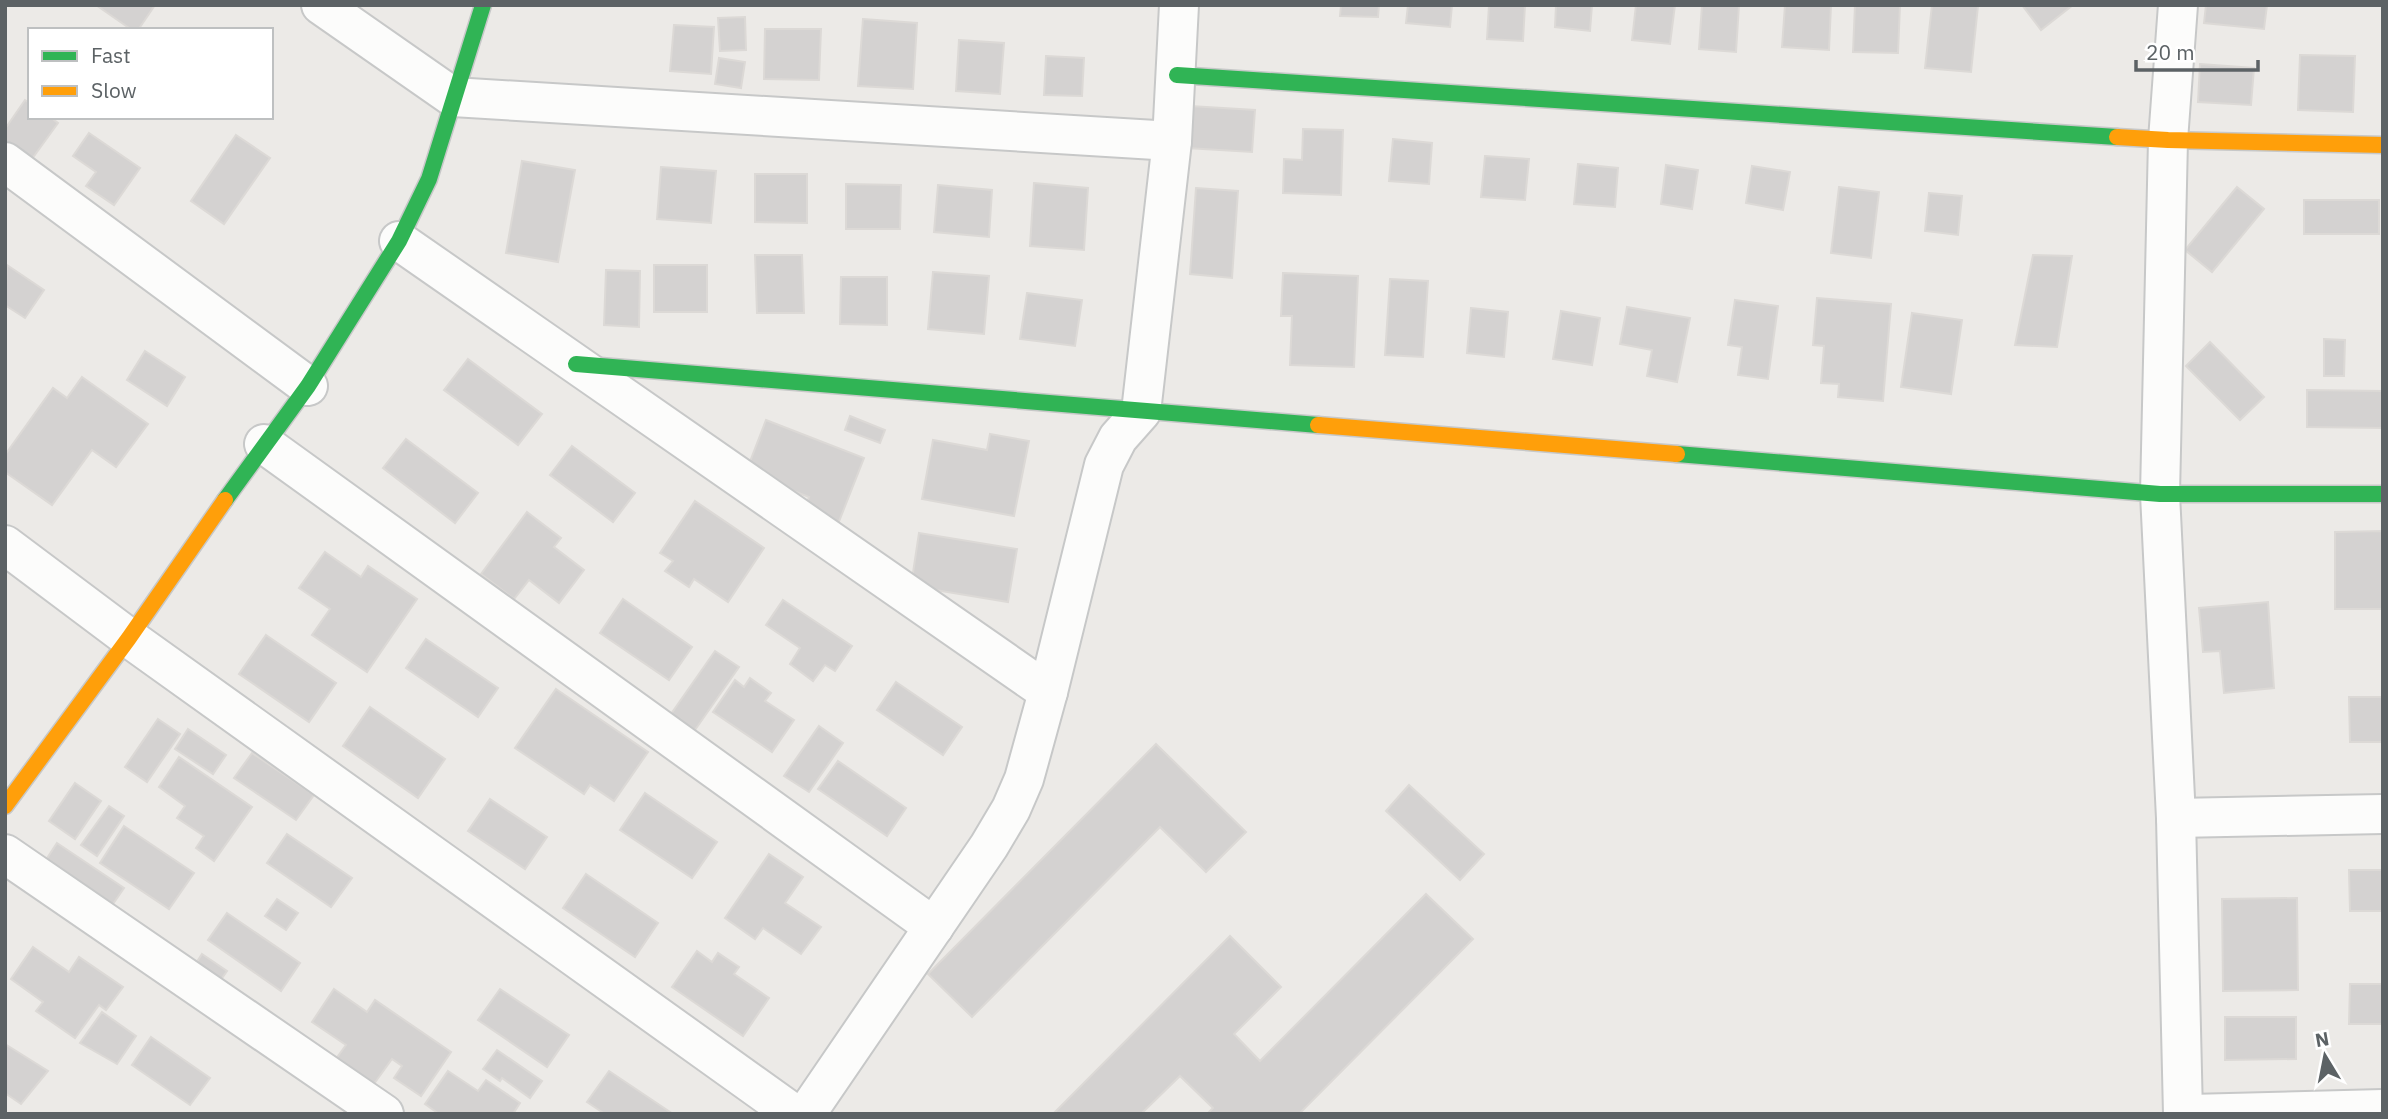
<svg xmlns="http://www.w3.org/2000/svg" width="2388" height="1119" font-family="'IBM Plex Sans',sans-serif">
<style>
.building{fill:#d4d2d1;stroke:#dcd9d6;stroke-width:2}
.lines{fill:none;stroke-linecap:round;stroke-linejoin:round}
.street-casing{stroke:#c7c8c8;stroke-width:42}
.fast-casing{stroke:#c7c8c8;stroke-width:19}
.slow-casing{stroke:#c7c8c8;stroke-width:19}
.street{stroke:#fcfcfb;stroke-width:38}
.fast{stroke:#30b455;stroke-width:16}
.slow{stroke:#ff9f0a;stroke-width:16}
</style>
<rect width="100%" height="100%" fill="#eceae7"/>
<g class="building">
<polygon points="96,5 155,5 138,30 132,30"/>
<polygon points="1341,5 1379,5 1378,17 1340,16"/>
<polygon points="1408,5 1452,5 1450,27 1406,23"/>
<polygon points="1489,5 1525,5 1523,41 1487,39"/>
<polygon points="1556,5 1592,5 1590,31 1555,27"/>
<polygon points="1636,5 1675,5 1670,44 1632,40"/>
<polygon points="1702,5 1739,5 1736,52 1699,49"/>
<polygon points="1785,5 1831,5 1829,50 1782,47"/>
<polygon points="1855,5 1900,5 1898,53 1853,52"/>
<polygon points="1932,5 1978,6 1971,72 1925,68"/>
<polygon points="2022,5 2073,5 2041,30"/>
<polygon points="2206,5 2267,5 2264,29 2204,23"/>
<polygon points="745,17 746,50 720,51 718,18"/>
<polygon points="863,19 917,23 913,89 858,86"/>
<polygon points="674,25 714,27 711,74 670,71"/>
<polygon points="765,29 821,29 819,80 764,79"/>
<polygon points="959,40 1004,43 1000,94 956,91"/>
<polygon points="2300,55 2355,56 2353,112 2298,110"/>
<polygon points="1046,56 1084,58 1082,96 1044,95"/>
<polygon points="719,58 745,62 741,88 715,84"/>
<polygon points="2200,64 2254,68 2251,105 2198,102"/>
<polygon points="25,100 30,103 30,117 50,117 58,123 26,167 5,152 5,129"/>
<polygon points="1190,106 1255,110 1252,152 1187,148"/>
<polygon points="1303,129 1343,130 1341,195 1283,193 1284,159 1302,160"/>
<polygon points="89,133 140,168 114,205 86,186 96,172 73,156"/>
<polygon points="236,135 270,158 224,224 191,201"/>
<polygon points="1393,139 1432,143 1429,184 1389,181"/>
<polygon points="1485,156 1529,159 1525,200 1481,197"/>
<polygon points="522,161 575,170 558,262 506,253"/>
<polygon points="1578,164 1618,168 1615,207 1574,204"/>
<polygon points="1666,165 1698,170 1692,209 1661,204"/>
<polygon points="1752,166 1790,172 1783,210 1746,203"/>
<polygon points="661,167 716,171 711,223 657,219"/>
<polygon points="755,174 807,174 807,223 755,222"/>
<polygon points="1034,183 1088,188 1084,250 1030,246"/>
<polygon points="846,184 901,185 900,229 846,229"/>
<polygon points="938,185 992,190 989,237 934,232"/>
<polygon points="1839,187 1879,192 1871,258 1831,253"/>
<polygon points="2237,187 2264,209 2212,272 2185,250"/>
<polygon points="1196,188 1238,191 1232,278 1190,274"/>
<polygon points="1929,193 1962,196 1958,235 1925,231"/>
<rect x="2304" y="200" width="75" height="34"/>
<polygon points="755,255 802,255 804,313 757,313"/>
<polygon points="2033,255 2072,256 2057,347 2015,345"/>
<polygon points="7,265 44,290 25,318 5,305"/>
<rect x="654" y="265" width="53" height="47"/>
<polygon points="606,270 640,271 639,327 604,325"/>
<polygon points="933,272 989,276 984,334 928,329"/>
<polygon points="1283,273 1358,276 1354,367 1290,365 1292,316 1281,316"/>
<polygon points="841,277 887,277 887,325 840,324"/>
<polygon points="1390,279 1428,281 1423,357 1385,355"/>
<polygon points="1027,293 1082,300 1075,346 1020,339"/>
<polygon points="1817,298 1891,304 1883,401 1838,397 1839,384 1821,383 1824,346 1813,345"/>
<polygon points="1735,300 1778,306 1768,379 1738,375 1742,347 1728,345"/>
<polygon points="1627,307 1690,318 1677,382 1647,376 1652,350 1620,344"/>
<polygon points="1471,308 1508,312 1504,357 1467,353"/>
<polygon points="1561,311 1600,318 1592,365 1553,359"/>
<polygon points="1912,313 1962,320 1951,394 1901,387"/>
<polygon points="2324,339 2345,340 2344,376 2324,376"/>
<polygon points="2210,342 2264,397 2240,420 2186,366"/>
<polygon points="145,351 185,377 167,406 127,380"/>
<polygon points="468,359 542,414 518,445 444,390"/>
<polygon points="82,377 148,424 116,467 92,450 52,505 5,472 5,455 53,388 67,398"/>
<polygon points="2307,390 2383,391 2383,428 2307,427"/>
<polygon points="850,416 885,430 880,443 845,430"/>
<polygon points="766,420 864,458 838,524 804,511 809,497 746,472"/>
<polygon points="990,434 1029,441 1014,516 922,499 933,440 987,450"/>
<polygon points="406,439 478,493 455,523 383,468"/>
<polygon points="572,446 635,493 613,522 550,475"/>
<polygon points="695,501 764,548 728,602 694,579 689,587 665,571 673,561 660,553"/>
<polygon points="527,512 561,538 554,547 584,570 559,603 529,580 514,599 481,574"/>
<polygon points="2383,531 2383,609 2335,609 2335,532"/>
<polygon points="919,533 1017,549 1008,602 911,586"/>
<polygon points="325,552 361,577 368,566 417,599 367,672 312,635 330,609 299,588"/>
<polygon points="623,599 692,647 669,680 600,633"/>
<polygon points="783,600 852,646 835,671 825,665 813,681 790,664 800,648 766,625"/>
<polygon points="2268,602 2274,688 2224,693 2220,651 2203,652 2199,608"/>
<polygon points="266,635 336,683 309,722 239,674"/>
<polygon points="426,639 498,688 478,717 406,668"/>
<polygon points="715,651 739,667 695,730 671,714"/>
<polygon points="750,678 771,693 765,701 794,720 772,752 713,712 735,680 744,687"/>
<polygon points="896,682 962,727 943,755 877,710"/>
<polygon points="556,689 648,752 614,801 590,785 584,794 515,748"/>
<polygon points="2349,697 2383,697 2383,742 2350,742"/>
<polygon points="370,707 445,759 418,798 343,746"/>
<polygon points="158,719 180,734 147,782 125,767"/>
<polygon points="819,726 843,743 809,792 784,776"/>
<polygon points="188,729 226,755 213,774 175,749"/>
<polygon points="1156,744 1246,832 1206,872 1160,827 972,1017 928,974"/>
<polygon points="252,753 314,795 296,820 234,778"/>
<polygon points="179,757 252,807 214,861 196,848 204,836 177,818 185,806 159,787"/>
<polygon points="838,761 906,808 887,836 818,789"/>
<polygon points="75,783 101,801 75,839 49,821"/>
<polygon points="1409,785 1484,854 1460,880 1386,811"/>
<polygon points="645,793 717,842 692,878 620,830"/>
<polygon points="490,799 547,837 525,869 468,831"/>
<polygon points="109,806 124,816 97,856 81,845"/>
<polygon points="124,826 194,873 169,909 100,863"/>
<polygon points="287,834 352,878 331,907 267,863"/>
<polygon points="57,843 124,888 106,914 40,869"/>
<polygon points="769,854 803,877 785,903 821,927 801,954 763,928 755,939 725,918"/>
<polygon points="2349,870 2383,870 2383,911 2350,911"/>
<polygon points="586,874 658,923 635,957 563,908"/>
<polygon points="1426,894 1473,939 1299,1114 1207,1114 1213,1108 1180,1076 1141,1114 1053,1114 1230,936 1281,987 1234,1034 1260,1061"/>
<polygon points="2297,898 2298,990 2223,991 2222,899"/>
<polygon points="277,899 298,913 286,930 265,916"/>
<polygon points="227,913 300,963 281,991 208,940"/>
<polygon points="33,947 69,972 79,957 123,987 106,1010 99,1005 75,1038 36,1011 43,1002 11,979"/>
<polygon points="697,951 712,962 718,953 739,967 734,974 769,998 743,1036 672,987"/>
<polygon points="202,954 227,971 215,988 191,971"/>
<polygon points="2350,984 2383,984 2383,1024 2349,1024"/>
<polygon points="334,989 367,1012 375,1000 451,1052 421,1096 394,1078 402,1066 392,1059 371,1088 333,1063 346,1045 312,1022"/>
<polygon points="500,989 569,1035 547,1067 478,1020"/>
<polygon points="102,1012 136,1036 117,1064 80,1043"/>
<polygon points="2225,1017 2296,1017 2296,1059 2225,1060"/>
<polygon points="151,1037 210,1078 190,1105 132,1065"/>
<polygon points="5,1044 48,1071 21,1104 5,1093"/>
<polygon points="497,1050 542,1081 530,1098 502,1078 500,1081 483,1069"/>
<polygon points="448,1071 478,1091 486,1080 520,1103 513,1114 439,1114 425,1104"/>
<polygon points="609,1071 673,1114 605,1114 587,1102"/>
</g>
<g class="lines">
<g class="street-casing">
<g id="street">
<polyline points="321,5 453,97 1172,141"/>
<polyline points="2178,5 2168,140 2160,494 2176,818 2183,1114"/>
<polyline points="5,162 308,386"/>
<polyline points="399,241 1048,692"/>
<polyline points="264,444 934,927"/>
<polyline points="5,545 129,638 794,1114"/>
<polyline points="2176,818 2383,814"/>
<polyline points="5,854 384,1114"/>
<polyline points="806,1114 989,846 1011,809 1024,779 1048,692 1104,465 1118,438 1141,412 1172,141 1179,5"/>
<polyline points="2190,1114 2383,1109"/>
</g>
</g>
<g class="fast-casing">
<g id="fast">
<polyline points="1177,75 2117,137"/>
<polyline points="576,364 1318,425"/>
<polyline points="1677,454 2160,494 2383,494"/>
<polyline points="225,500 308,386 399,241 429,179 483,5"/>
</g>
</g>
<g class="slow-casing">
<g id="slow">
<polyline points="2117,137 2168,140 2383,145"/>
<polyline points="1318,425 1677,454"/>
<polyline points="5,806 129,638 225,500"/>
</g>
</g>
<use href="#street" class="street"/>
<use href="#fast" class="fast"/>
<use href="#slow" class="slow"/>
</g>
<rect width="2388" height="1119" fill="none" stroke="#5c6265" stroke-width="14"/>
<rect x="28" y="28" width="245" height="91" fill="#ffffff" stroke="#bec0c1" stroke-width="2"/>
<rect x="42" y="51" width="35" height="10" fill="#30b455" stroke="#bec0c1" stroke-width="2"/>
<text x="91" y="63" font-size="21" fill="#5c6265">Fast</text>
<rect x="42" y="86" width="35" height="10" fill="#ff9f0a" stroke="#bec0c1" stroke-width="2"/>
<text x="91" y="98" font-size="21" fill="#5c6265">Slow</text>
<g transform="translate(2325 1056) rotate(350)" stroke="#ffffff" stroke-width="5" paint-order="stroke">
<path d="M0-5L12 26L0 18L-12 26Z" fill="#5c6265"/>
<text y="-10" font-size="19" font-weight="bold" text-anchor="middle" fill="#5c6265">N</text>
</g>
<path d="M2136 60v10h122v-10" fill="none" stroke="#5c6265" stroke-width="3.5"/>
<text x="2146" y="60" font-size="21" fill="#5c6265" stroke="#ffffff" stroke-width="5" paint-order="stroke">20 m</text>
</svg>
